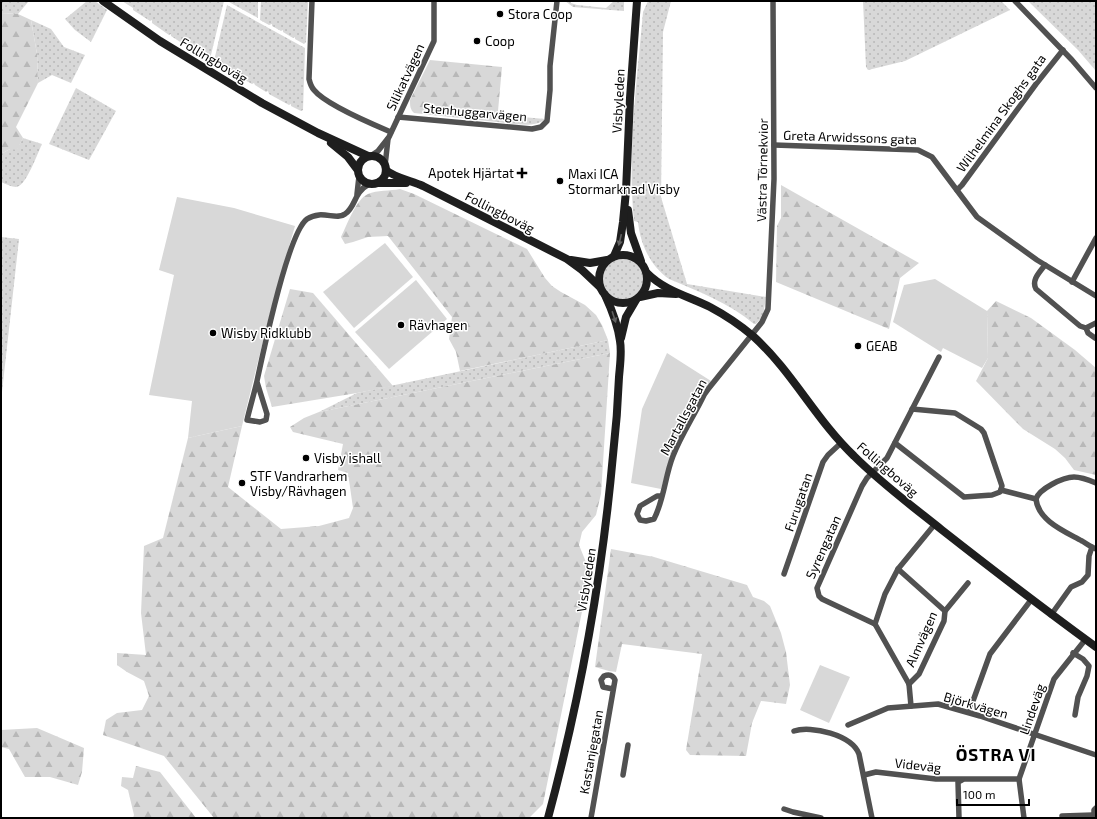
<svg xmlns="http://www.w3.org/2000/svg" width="1097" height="819" font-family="'Exo 2',sans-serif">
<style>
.grass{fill:url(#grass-dots)}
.forest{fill:url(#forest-firs)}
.garden{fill:#d8d8d8}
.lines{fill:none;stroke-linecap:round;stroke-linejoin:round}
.street{stroke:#515151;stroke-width:5.5}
.secondary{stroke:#1e1e1e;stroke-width:8}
.oneway{fill:#626262}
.poi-dot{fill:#000;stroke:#fff;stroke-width:1.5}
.labels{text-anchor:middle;stroke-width:3;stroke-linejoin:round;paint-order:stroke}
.poi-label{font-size:13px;fill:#000;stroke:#fff;text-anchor:start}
.street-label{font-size:13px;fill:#000;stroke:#fff}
.district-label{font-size:17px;font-weight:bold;letter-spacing:1px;fill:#000;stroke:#fff}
</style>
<defs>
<pattern id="grass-dots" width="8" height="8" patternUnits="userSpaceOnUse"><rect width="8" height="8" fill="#d8d8d8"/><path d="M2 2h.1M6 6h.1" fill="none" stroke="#b8b8b8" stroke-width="1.8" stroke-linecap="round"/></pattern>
<pattern id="forest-firs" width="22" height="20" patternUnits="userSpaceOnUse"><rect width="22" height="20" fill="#d8d8d8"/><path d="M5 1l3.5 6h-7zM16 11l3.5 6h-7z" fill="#b8b8b8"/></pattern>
</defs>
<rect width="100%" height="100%" fill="#fff"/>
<g class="grass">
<polygon points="1,1 29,1 18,14 1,13"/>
<polygon points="87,1 95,1 107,10 91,42 75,30 65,19"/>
<polygon points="122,1 224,1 210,59 190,48 190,46 188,47 171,36 171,34 169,35 152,23 152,20 150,21 133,10 133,8"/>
<polygon points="229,1 258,1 258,18 229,2"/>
<polygon points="261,1 308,1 306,42 304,44 295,39 295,37 293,38 283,32 283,30 281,31 272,26 272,24 269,25 260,20"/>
<polygon points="565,1 570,1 571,3 577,5 606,8 614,1 624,1 624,11 573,7"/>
<path d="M 648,1 L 671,1 L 663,32 L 661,197 L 687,284 L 766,297 L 763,316 L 756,324 L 754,324 C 729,303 698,291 669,279 C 650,266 640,243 638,222 L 634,221 C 627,152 637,81 643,12 Z"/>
<polygon points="863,1 1001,1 1010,10 905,61 868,70 866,67"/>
<polygon points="1028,1 1096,1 1096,71 1078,50"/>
<polygon points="227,5 305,48 303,110 301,111 291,106 291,104 289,105 269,94 268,91 266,92 255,85 254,83 252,84 241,78 241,75 239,77 228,70 228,67 225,68 214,61"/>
<polygon points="31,20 51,29 64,47 85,55 71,83 52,75 38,83 37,54"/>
<polygon points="76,88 116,111 89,160 49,144"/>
<path d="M 498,115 L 545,119 C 535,129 510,123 497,122 Z"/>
<path d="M 23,138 L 42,144 C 38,152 26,187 16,187 C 12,187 6,184 1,182 L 1,154 L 10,149 L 17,149 Z"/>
<polygon points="1,237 19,239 1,401"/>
<circle cx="623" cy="279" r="21"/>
<polygon points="608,340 610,353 319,412 357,393"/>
</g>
<g class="forest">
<polygon points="1,13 18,14 31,20 37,54 38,83 16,127 23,138 17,150 10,149 1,154"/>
<path d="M 430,60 L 502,67 L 497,122 L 414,113 C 410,109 410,106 410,100 Z"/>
<polygon points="781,185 919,263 900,278 889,329 776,282 777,226 781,218"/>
<path d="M 400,189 L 414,194 L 527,249 L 545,278 L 552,286 L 561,292 L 585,305 L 596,315 L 602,325 L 608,340 L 460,371 L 456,352 L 449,339 L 452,317 L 388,236 L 368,237 L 353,242 L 345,244 L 341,237 C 347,225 356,199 368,194 C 377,190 390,191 400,189 Z"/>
<polygon points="290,289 313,293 393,386 357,393 272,407 266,388 264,376"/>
<polygon points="996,301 1031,318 1075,350 1096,368 1096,475 1074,470 1065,458 1055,449 1023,429 976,381 988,358 987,311"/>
<polygon points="610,353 601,494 596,515 582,532 579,545 590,572 543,804 529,818 214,818 164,756 103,735 106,720 117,713 142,710 149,696 144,681 127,672 117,665 117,653 146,655 141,613 144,546 163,538 188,438 242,426 228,487 281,529 319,526 349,518 353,508 348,473 338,470 343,444 293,432 290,427 304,418 319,412"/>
<polygon points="611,549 654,557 747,585 753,597 764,601 770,606 781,633 786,652 790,685 786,704 761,701 752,723 746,756 690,755 686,750 702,654 622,644 616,672 609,671 595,667"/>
<polygon points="37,728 84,748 82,772 78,785 50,777 25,777 9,749 1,747 1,730"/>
<polygon points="136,766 160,772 196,818 133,818 134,815 128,790 121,786 122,777 133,778"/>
</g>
<g class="garden">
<polygon points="177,197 234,208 295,226 271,309 242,426 188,438 192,401 149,395 174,275 159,270"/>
<polygon points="385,243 413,277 354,328 323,292"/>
<polygon points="935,279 987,311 988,358 982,368 943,348 941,352 893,322 904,285"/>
<polygon points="416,280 447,319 389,369 355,332"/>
<polygon points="667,353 711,381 670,457 661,489 631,483 642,409"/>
<polygon points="820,665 850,677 829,723 800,710"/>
</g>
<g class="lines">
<g class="street">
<path d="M 312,1 L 309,79 C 310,83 311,87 314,90 C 326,105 372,124 391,132"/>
<polyline points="1015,1 1072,60 1096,88"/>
<polyline points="398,117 532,129 541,127 547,121 550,90 550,66 557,1"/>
<polyline points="774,145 918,150 932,157 977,217 1037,260 1096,296"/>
<polyline points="372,155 378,151 389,137 434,41 434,1"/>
<polyline points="385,166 388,139"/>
<polyline points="957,190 962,185 1036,84 1063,50"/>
<polyline points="357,194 359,176"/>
<path d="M 1045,265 C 1040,272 1031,280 1036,289 L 1080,326 L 1086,328 L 1096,323"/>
<polyline points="1072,282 1096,238"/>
<polyline points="1086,328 1088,333 1095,338"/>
<path d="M 257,382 L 267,414 L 266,420 L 260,422 L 247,420 C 250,407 254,394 257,381 C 263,353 288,233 307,219 C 322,209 336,221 345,214 C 356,207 353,193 369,184"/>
<polyline points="895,443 964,497 992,495 1000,492 1002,486 984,433 981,429 955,413 912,409"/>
<polyline points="1001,490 1036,499"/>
<path d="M 661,496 L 657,496 L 640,506 L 637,514 L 640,520 L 646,521 L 654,519 C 664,500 665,476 673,456 C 681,435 694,416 704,395 L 709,388 L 762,322 L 768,309 L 774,179 L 773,1"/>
<path d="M 1036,499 C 1038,521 1066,532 1082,541 C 1087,544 1091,547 1096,549"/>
<path d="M 1036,499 C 1039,489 1063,477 1074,477 C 1082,477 1089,480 1096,483"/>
<polyline points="898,569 945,611"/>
<polyline points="784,574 823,462 828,455 841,443"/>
<polyline points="1051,615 1071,587 1082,582 1088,575 1089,556 1092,547"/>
<polyline points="875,624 822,599 819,596 817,588 862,486 867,478 887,458 939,357"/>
<polyline points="1073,653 1083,659 1089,666 1087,676 1078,697 1075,715"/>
<polyline points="909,684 919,674 944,621 945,611 968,583"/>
<polyline points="911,706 909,684 875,624 885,594 898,569 935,524"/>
<polyline points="969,712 990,654 1031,600"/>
<polyline points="848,725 888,708 938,704 980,716 1096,755"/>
<path d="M 794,731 C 811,725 852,735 859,754 L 872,818"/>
<polyline points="623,775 628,745"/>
<polyline points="864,775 876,772 936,779 1019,779"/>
<polyline points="784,809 793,812 821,818"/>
<polyline points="1062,816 1093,815"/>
<path d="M 591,818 L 615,680 C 613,675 609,674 604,676 L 601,680 L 603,687 L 613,689"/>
<polyline points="959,818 958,782 962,780"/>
<polyline points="1024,818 1019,779 1054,679 1085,640"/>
<polyline points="1094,818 1094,810 1096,808"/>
</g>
<g class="secondary">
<polyline points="103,1 160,41 262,103 318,133 368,156"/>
<polyline points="331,143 348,157 357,169"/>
<circle cx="372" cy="170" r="14"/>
<path d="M 386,170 C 393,177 412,181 423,186 L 567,259 L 582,270 L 600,287"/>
<polyline points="378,183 406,183"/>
<polyline points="628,210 631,233 641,261"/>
<circle cx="623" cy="279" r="24"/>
<polyline points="614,256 620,242 623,222 626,191 630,98 637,1"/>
<polyline points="571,260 590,263 607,260"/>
<path d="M 647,273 C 665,291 688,296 710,307 C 725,315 740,325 753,336 C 792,371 816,420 854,456 C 881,483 912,506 942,530 C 993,570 1044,609 1096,647"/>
<polyline points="640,297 658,293 676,294"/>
<polyline points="621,338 626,317 636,300"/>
<path d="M 548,818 C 580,699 602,578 613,455 C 616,429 618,403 619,377 C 620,365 622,352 620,341 C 618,325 612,310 605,295"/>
</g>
</g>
<defs><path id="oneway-solid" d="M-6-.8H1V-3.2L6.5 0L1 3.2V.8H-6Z"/></defs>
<g class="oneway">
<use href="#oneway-solid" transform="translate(620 240) rotate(103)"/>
<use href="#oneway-solid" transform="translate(614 317) rotate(72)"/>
</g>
<g class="poi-dot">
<circle cx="500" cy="14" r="4"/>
<circle cx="477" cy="41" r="4"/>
<path d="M520 167h4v4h4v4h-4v4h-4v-4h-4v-4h4z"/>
<circle cx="560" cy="181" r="4"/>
<circle cx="401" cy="325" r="4"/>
<circle cx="213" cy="333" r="4"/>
<circle cx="858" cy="346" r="4"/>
<circle cx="306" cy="458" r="4"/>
<circle cx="242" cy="483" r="4"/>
</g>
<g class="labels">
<g class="poi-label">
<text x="508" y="19">Stora Coop</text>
<text x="485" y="46">Coop</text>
<text x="514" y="178" text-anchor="end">Apotek Hjärtat</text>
<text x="568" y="179">Maxi ICA<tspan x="568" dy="15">Stormarknad Visby</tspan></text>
<text x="409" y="330">Rävhagen</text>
<text x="221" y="338">Wisby Ridklubb</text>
<text x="866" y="351">GEAB</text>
<text x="314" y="463">Visby ishall</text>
<text x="250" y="481">STF Vandrarhem<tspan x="250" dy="15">Visby/Rävhagen</tspan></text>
</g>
<g class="street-label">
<text transform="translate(214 60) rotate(31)" y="5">Follingboväg</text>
<text transform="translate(405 77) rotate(-65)" y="5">Silikatvägen</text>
<text transform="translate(618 101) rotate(-87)" y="5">Visbyleden</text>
<text transform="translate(475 112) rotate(5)" y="5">Stenhuggarvägen</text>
<text transform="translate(1001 113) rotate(-54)" y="5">Wilhelmina Skoghs gata</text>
<text transform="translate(850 137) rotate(2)" y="5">Greta Arwidssons gata</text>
<text transform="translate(762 170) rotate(-89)" y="5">Västra Törnekvior</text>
<text transform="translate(500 212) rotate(27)" y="5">Follingboväg</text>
<text transform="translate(683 417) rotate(-62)" y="5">Martallsgatan</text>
<text transform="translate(888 469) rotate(41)" y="5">Follingboväg</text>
<text transform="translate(798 502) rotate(-71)" y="5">Furugatan</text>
<text transform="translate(823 547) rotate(-66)" y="5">Syrengatan</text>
<text transform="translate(586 580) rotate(-81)" y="5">Visbyleden</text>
<text transform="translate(921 639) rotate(-66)" y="5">Almvägen</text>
<text transform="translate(976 705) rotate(16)" y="5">Björkvägen</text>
<text transform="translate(1032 709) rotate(-71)" y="5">Lindeväg</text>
<text transform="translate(591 752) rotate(-80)" y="5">Kastanjegatan</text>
<text transform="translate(918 765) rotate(6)" y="5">Videväg</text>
</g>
<g class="district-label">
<text x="996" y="761">ÖSTRA VI</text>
</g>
</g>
<rect width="1097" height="819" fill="none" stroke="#000000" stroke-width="4"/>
<path d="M957 799v6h72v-6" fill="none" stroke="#000000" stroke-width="2"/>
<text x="963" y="799" font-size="12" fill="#000000" stroke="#ffffff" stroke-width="3" paint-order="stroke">100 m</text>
</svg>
